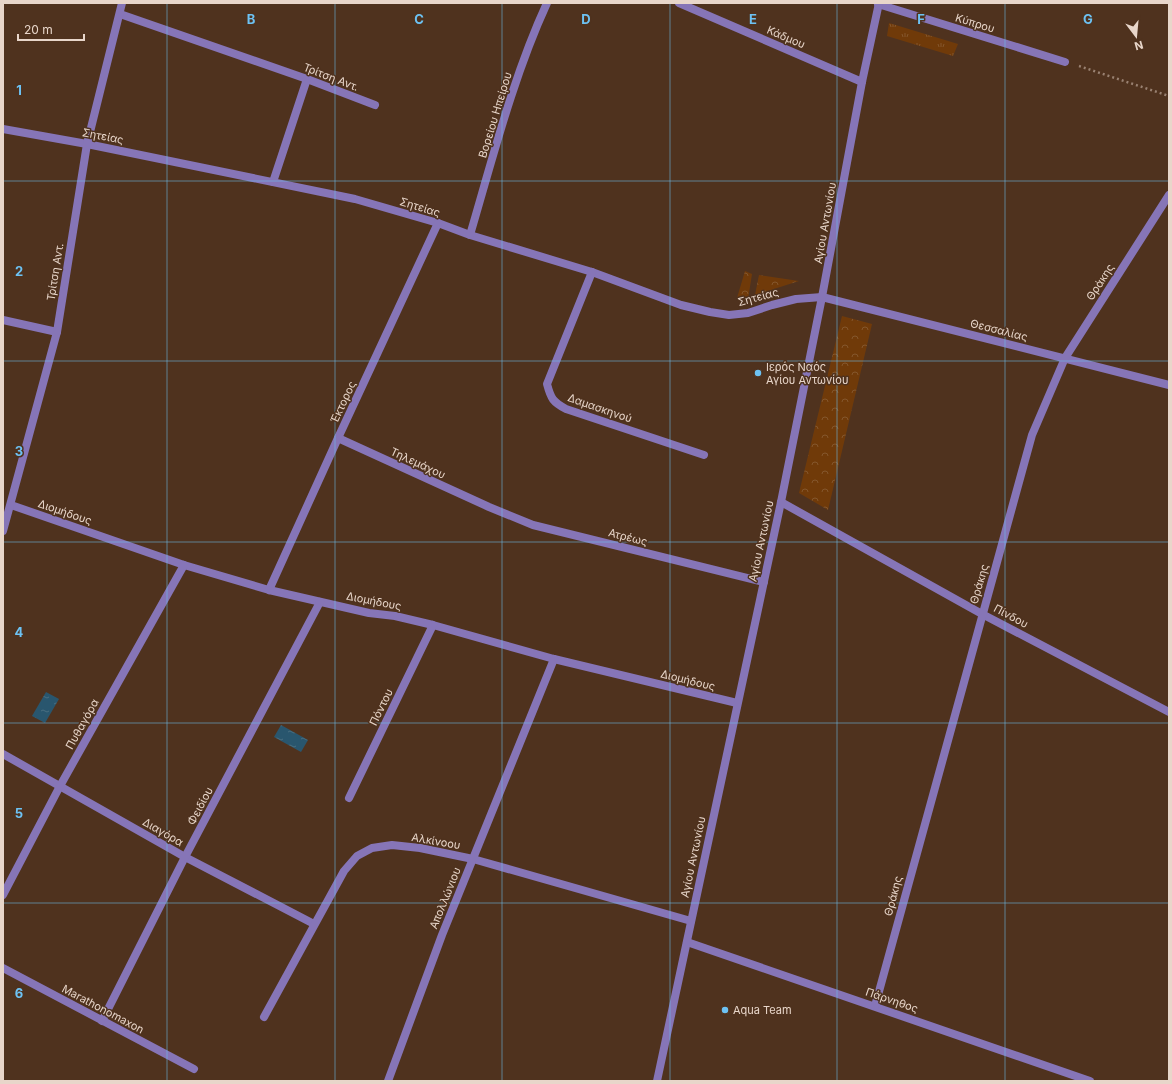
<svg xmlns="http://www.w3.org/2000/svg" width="1172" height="1084" font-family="Inter,sans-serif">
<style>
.grass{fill:url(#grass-tufts)}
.park{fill:url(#park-crowns)}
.water{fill:url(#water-ripples)}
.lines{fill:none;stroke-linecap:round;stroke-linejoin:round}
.path{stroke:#998171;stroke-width:2.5;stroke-dasharray:2 3;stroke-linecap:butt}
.minor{stroke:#8675b7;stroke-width:8}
.tertiary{stroke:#8675b7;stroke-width:8}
.grid{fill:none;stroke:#6dc2f3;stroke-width:1;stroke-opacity:0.55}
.poi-dot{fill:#6dc2f3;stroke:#4f321e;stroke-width:1.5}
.labels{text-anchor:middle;stroke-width:3;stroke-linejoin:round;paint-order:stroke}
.street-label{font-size:11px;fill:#e8d6ca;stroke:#4f321e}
.poi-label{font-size:11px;fill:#e8d6ca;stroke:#4f321e;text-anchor:start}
.grid-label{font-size:13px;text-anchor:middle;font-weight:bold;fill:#6dc2f3;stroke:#4f321e;stroke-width:3;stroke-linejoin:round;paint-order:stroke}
</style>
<defs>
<pattern id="grass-tufts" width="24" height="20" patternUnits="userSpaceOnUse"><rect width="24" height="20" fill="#703a09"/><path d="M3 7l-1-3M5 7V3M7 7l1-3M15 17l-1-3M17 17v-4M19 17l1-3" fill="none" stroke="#84562c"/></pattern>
<pattern id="park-crowns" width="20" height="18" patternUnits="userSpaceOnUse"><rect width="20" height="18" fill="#703a09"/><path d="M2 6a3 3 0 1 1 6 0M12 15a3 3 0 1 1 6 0" fill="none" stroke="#84562c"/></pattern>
<pattern id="water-ripples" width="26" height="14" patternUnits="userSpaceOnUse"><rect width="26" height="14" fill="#29566e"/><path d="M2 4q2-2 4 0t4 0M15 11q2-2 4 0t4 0" fill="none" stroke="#486e81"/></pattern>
</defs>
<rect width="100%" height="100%" fill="#4f321e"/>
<polygon class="grass" points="889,23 958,44 953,56 887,36"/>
<g class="park">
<polygon points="745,271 752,274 748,299 737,298"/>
<polygon points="759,275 799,281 755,295"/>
<polygon points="842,316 872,324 828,510 799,493"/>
</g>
<g class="water">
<polygon points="46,692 59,699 45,723 32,716"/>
<polygon points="281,725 308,740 301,752 274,737"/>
</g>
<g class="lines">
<polyline class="path" points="1079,66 1169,96"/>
<g class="minor">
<polyline points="679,3 862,82"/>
<polyline points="878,4 1065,62"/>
<polyline points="120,14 307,79 375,105"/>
<polyline points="3,129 87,144 355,199 438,223 470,235 592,272 681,305 710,312 729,315 748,313 772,305 796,299 822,297 1169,385"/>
<polyline points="273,182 307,79"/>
<path d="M 470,235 C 493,157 513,77 547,3"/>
<path d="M 592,272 L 547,384 C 551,399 553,402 566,409 L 704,455"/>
<polyline points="3,320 57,332"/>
<polyline points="338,438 489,507 533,525 764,582"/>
<polyline points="781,502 982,614 1169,712"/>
<polyline points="11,505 184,565 269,590 369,613 395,616 433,625 554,659 737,703"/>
<polyline points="3,531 57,332 87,144 122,3"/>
<polyline points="269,590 338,438 438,223"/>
<polyline points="3,754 185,857 314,924"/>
<polyline points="349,798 433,625"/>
<polyline points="3,895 60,786 184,565"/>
<polyline points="687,942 1090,1081"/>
<polyline points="3,968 194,1069"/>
<polyline points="875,1006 1032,435 1065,358 1169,195"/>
<polyline points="264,1017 344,871 357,856 372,848 392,845 420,848 473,859 691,921"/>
<polyline points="102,1021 185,857 320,602"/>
<polyline points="388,1081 442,935 554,659"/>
</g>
<polyline class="tertiary" points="657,1081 781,502 822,297 862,82 879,3"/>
</g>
<path class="grid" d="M 167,3 L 167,1081M 335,3 L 335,1081M 502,3 L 502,1081M 670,3 L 670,1081M 837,3 L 837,1081M 1005,3 L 1005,1081M 3,181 L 1169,181M 3,361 L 1169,361M 3,542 L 1169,542M 3,723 L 1169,723M 3,903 L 1169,903"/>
<g class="poi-dot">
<circle cx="758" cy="373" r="4"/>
<circle cx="725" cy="1010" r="4"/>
</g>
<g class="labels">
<g class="street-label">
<text transform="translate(975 23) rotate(17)" y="4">Κύπρου</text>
<text transform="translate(786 37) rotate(23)" y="4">Κάδμου</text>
<text transform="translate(331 77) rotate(21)" y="4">Τρίτση Αντ.</text>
<text transform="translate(495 115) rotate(-73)" y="4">Βορείου Ηπείρου</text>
<text transform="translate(103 136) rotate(11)" y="4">Σητείας</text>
<text transform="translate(420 207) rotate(17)" y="4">Σητείας</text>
<text transform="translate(825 223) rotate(-80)" y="4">Αγίου Αντωνίου</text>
<text transform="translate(55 272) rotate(-81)" y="4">Τρίτση Αντ.</text>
<text transform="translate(1100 282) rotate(-57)" y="4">Θράκης</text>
<text transform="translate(758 297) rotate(-15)" y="4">Σητείας</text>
<text transform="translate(999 330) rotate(14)" y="4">Θεσσαλίας</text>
<text transform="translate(343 402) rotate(-65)" y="4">Έκτορος</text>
<text transform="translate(600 408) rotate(19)" y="4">Δαμασκηνού</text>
<text transform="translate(418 463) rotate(25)" y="4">Τηλεμάχου</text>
<text transform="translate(65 512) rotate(19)" y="4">Διομήδους</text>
<text transform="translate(628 537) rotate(14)" y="4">Ατρέως</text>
<text transform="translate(761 541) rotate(-78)" y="4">Αγίου Αντωνίου</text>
<text transform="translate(979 584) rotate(-74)" y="4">Θράκης</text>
<text transform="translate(374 601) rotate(11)" y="4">Διομήδους</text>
<text transform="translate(1011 616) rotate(28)" y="4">Πίνδου</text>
<text transform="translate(688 680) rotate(14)" y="4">Διομήδους</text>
<text transform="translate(381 707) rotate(-64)" y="4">Πόντου</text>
<text transform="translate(82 724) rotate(-61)" y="4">Πυθαγόρα</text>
<text transform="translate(200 806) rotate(-62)" y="4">Φειδίου</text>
<text transform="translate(163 832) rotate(30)" y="4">Διαγόρα</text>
<text transform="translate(436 841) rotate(10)" y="4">Αλκίνοου</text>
<text transform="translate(693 857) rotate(-78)" y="4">Αγίου Αντωνίου</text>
<text transform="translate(893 896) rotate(-75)" y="4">Θράκης</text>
<text transform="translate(445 898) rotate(-68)" y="4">Απολλώνιου</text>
<text transform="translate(892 1000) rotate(19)" y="4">Πάρνηθος</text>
<text transform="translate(103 1009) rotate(28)" y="4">Marathonomaxon</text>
</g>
<g class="poi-label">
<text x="766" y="371">Ιερός Ναός<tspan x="766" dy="13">Αγίου Αντωνίου</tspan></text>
<text x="733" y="1014">Aqua Team</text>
</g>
</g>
<g class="grid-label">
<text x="251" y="24">B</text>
<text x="419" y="24">C</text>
<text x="586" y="24">D</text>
<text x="753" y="24">E</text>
<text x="921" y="24">F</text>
<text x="1088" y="24">G</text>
<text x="19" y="95">1</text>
<text x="19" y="276">2</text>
<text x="19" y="456">3</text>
<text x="19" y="637">4</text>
<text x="19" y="818">5</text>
<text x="19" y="998">6</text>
</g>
<rect width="1172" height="1084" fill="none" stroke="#e8d6ca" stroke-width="8"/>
<g transform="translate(1136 36) rotate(164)" stroke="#4f321e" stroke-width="3" paint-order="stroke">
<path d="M0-3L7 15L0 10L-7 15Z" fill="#e8d6ca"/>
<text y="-6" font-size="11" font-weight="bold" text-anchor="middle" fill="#e8d6ca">N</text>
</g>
<path d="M18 34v6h66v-6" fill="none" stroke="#e8d6ca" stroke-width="2"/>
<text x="24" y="34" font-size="12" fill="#e8d6ca" stroke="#4f321e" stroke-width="3" paint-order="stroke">20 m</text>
</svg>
